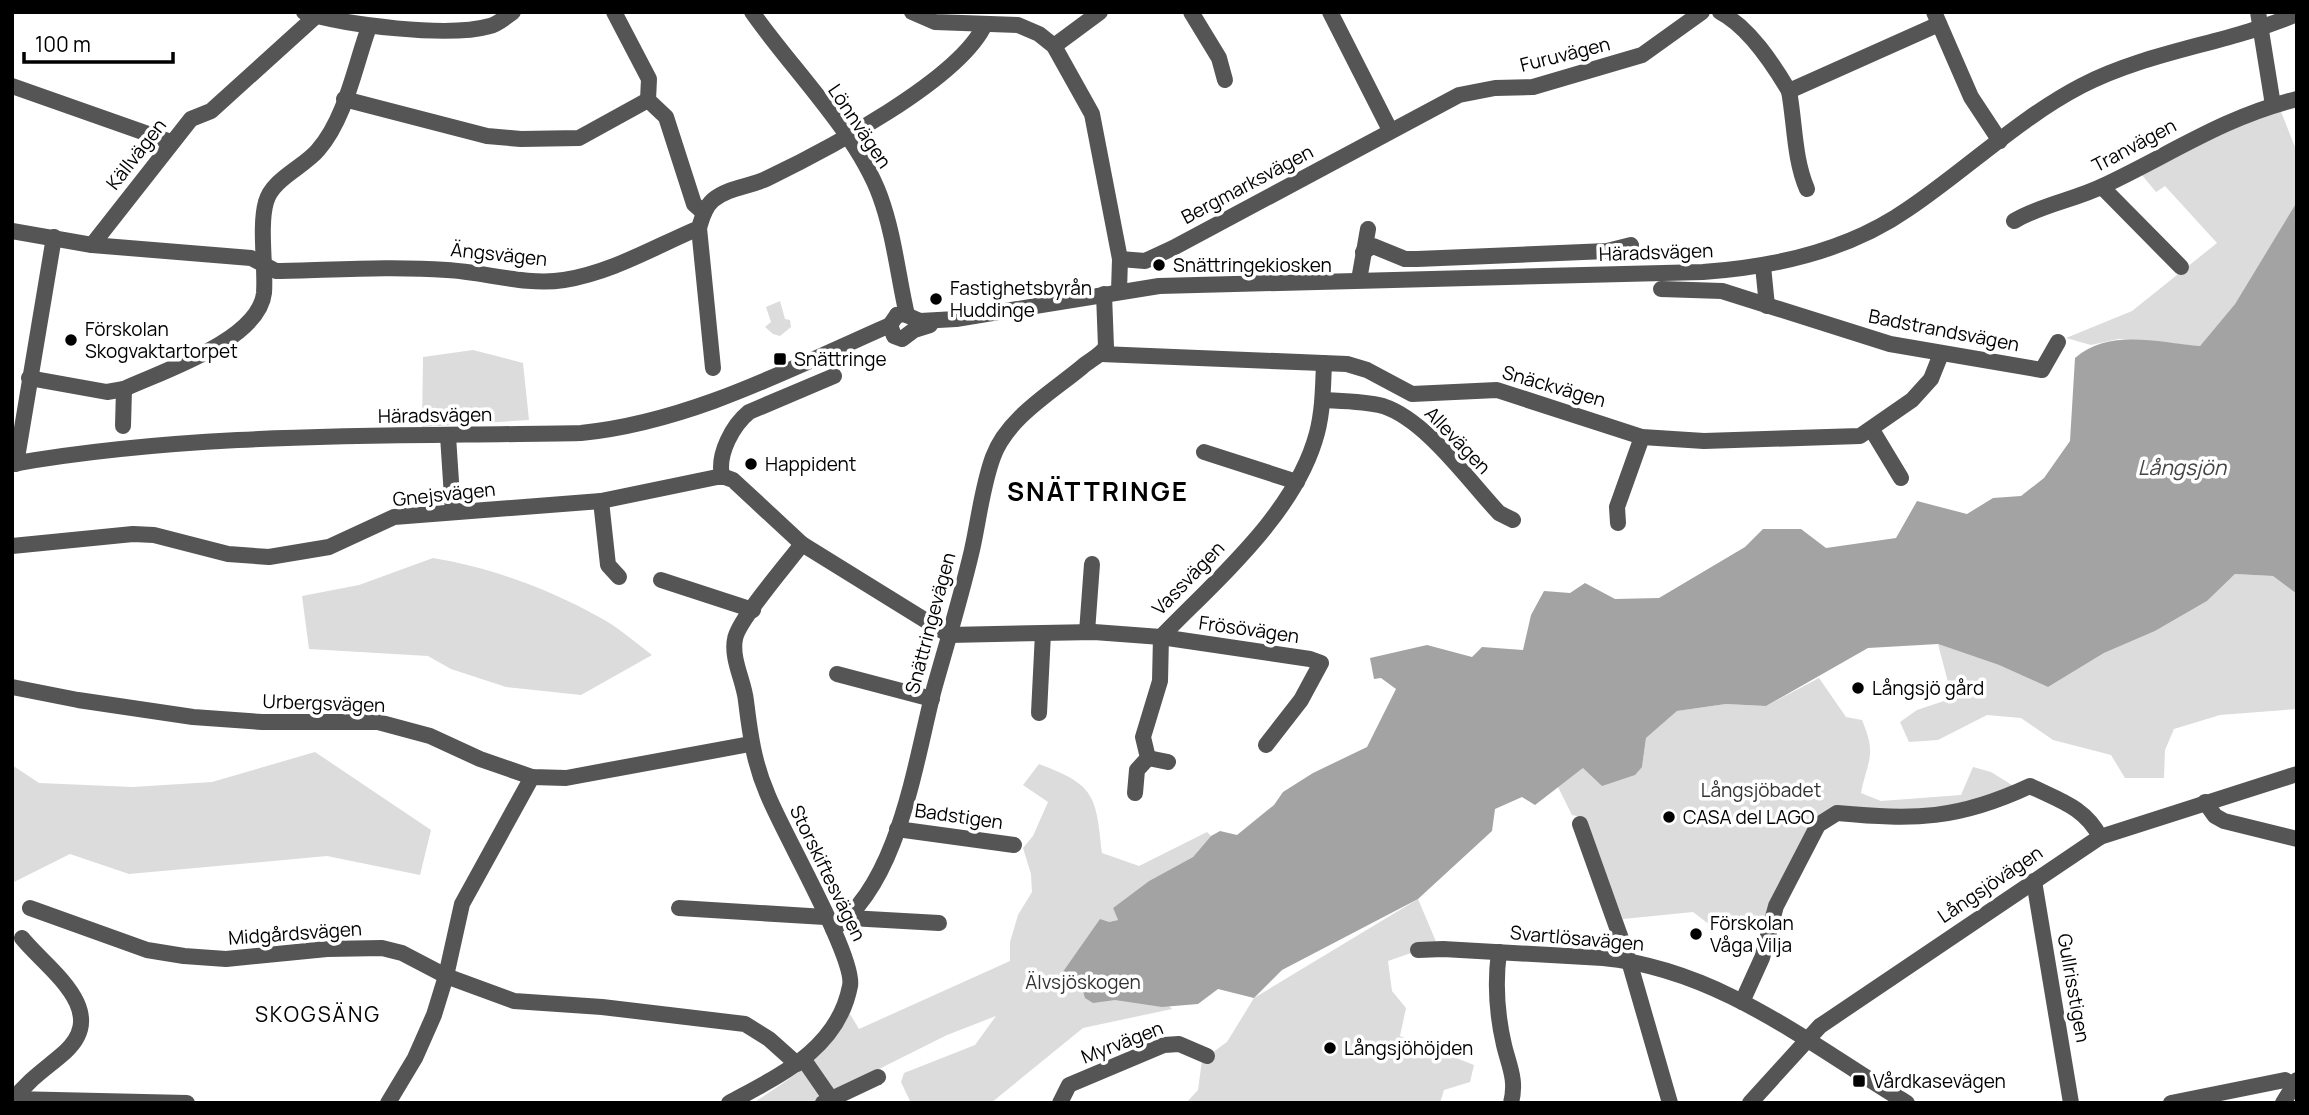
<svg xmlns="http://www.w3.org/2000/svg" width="2309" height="1115" font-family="Manrope,sans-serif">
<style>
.green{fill:#dcdcdc}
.water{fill:#a3a3a3}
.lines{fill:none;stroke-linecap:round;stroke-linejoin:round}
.minor{stroke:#555;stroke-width:16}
.poi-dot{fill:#000;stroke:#fff;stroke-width:2.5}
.labels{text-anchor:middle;stroke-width:7;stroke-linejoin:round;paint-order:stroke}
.street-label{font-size:19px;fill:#000;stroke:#fff}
.poi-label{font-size:19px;fill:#000;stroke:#fff;text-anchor:start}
.park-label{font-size:19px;fill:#333;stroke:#fff}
.water-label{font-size:21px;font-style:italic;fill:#444;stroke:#fff}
.neighbourhood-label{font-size:21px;letter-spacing:2px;fill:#000;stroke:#fff}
.district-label{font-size:26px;font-weight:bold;letter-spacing:2px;fill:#000;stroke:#fff}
</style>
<rect width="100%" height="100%" fill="#fff"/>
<g class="green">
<polygon points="2278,104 2297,152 2297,203 2235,304 2200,346 2118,339 2091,345 2066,338 2132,311 2217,243 2165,186 2156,192 2137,169"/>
<polygon points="780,301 785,319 790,320 791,327 780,336 773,334 765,327 771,322 766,307"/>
<polygon points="473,350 523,363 529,420 422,427 423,357"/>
<path d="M 433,558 C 489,567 549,589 599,617 C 618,627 635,642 652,655 L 581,695 L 506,687 L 451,669 L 428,656 L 309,649 L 302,596 L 359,585 Z"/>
<polygon points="2235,574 2273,576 2297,594 2297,709 2220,715 2174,729 2165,750 2164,778 2125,778 2111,755 2053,740 2021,718 1987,715 1938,740 1909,742 1900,722 1917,710 1944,701 1949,686 1938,644 1999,665 2048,687 2104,653 2155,631 2207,601"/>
<path d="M 1819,678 L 1846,717 L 1862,720 C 1877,756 1868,758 1861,793 L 1881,801 L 1961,795 L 1973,767 L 1991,772 L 2020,790 L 1977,807 L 1819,818 L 1765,925 L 1727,918 L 1710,925 L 1693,912 L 1623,919 L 1592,839 C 1590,825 1587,818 1572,815 L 1558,787 L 1583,768 L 1642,767 L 1646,738 L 1677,711 L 1726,704 L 1766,706 Z"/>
<polygon points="315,752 431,830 420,875 327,856 129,874 70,854 12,883 12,765 39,783 133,787 212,782"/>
<path d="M 1039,764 C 1095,785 1096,795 1102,853 L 1139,866 L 1207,832 L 1211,836 L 1193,857 L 1149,881 L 1113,908 L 1118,920 L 1109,922 L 1125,961 L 1172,1009 L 1083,1028 L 991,1103 L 911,1103 L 901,1082 L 904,1073 L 975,1045 L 996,1016 L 947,1035 L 811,1103 L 753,1103 C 798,1074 820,1059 850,1014 L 859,1029 L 1010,961 L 1010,942 L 1018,915 L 1032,892 L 1031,874 L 1023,848 L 1033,836 L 1048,802 L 1023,785 Z"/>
<polygon points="1418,899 1437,944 1388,961 1392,991 1406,1008 1400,1036 1474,1065 1470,1082 1444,1090 1440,1103 1186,1103 1198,1090 1202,1060 1227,1042 1254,998"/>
</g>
<path class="water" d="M 2297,202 L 2297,594 L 2273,576 L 2235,574 L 2207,601 L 2155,631 L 2104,653 L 2048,687 L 1999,665 L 1938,644 L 1868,648 L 1766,706 L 1726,704 L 1677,711 L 1646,738 L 1642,767 L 1635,775 L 1602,786 L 1583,768 L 1535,805 L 1522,797 L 1495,809 L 1492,831 L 1418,899 L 1282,970 L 1254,998 L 1218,989 L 1198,1004 L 1162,1007 L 1115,1000 L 1093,1003 L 1085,998 C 1083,986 1071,978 1060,976 L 1100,919 L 1109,922 L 1118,920 L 1113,908 L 1149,881 L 1193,857 L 1211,836 L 1220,831 L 1237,835 L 1274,805 L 1283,792 L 1313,773 L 1367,747 L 1396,689 L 1381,678 L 1374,679 L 1370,658 L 1427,645 L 1472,657 L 1482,647 L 1523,650 L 1531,615 L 1544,591 L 1570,593 L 1585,583 L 1615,599 L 1659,598 L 1745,547 L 1763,529 L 1801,529 L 1826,548 L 1896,538 L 1917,501 L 1967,514 L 1993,498 L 2021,496 L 2044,478 L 2070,441 L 2075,358 C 2110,328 2158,343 2200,346 L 2235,304 Z"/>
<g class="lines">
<g class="minor">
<path d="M 304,12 C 345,25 448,38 490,26 C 498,24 506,17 513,12"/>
<polyline points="614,12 649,79 648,100 666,117 694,204 704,213"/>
<path d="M 752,12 C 791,68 857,133 880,196 C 894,234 898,276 907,315"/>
<polyline points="912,12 935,22 1018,25 1039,34 1054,46 1092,114 1120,259 1119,291"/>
<polyline points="1191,12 1219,58 1225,80"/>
<polyline points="1330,12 1390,130"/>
<path d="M 1720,12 C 1749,27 1773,64 1789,91 L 1939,24"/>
<polyline points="1934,12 1971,97 2000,141"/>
<polyline points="2258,12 2273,105"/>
<polyline points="1054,46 1100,12"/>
<polyline points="12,86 171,142"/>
<path d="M 1789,91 C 1795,124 1794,159 1807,189"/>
<polyline points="344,99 487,136 521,139 579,138 648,100"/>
<polyline points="2102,187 2181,267"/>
<path d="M 2014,221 C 2043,204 2075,200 2105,185 C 2171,154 2224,117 2297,99"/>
<polyline points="699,228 713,368"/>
<path d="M 12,231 L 92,245 L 251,258 L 276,271 C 333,270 390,266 447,270 C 485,272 526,286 564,280 C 613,272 654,247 699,228 C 702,218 705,207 713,200 C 729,187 750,187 768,178 C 824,151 960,80 985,24"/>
<polyline points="92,245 191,119 211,111 316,16"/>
<polyline points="1363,252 1373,246 1405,259 1417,259 1607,251 1631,245"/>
<polyline points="1120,259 1145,261 1173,248 1459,95 1495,88 1533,87 1642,55 1702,12"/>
<polyline points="1763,266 1767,306"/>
<polyline points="1359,280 1368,229"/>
<polyline points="1661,289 1722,291 1890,344 2042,370 2058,342"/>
<path d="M 897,315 L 904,314 L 920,321 L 956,319 L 1159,286 L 1703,272 C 1775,267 1848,251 1908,209 C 1966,170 2018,119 2081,86 C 2148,51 2227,44 2297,14"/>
<polyline points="890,325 894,336 902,339 914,330 930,325"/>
<polyline points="1101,354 1347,364 1367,370 1412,394 1497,390 1642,437 1704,441 1860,436 1912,400 1931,379 1941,354"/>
<path d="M 29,378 L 107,392 L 124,389 C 163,371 259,340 264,293 C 266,268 259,226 266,202 C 272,179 304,167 318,150 C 346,118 355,65 369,27"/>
<path d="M 1323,400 C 1342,401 1364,401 1383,406 C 1426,420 1468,480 1499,513 L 1513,520"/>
<polyline points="123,426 124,389"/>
<polyline points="1872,430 1901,478"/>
<polyline points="448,436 453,512"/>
<polyline points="1204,452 1297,482"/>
<path d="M 12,464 C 200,431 391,437 581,433 C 690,422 790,369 890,325 L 897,315"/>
<polyline points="16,464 54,237"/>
<path d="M 722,476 C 717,454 733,425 749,412 L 834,376"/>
<polyline points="601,501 608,565 619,577"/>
<polyline points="1618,523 1617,507 1642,437"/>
<polyline points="12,546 133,534 154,535 228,554 269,557 329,547 394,517 601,501 722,476 733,480 802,544 949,635 1094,632 1161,637 1310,659 1321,663 1301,700 1266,745"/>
<polyline points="661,580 753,610"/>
<polyline points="1087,632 1092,564"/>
<polyline points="837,674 932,699"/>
<polyline points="12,687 78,700 193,717 262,722 378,722 430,736 480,759 532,777 566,778 750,744"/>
<polyline points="1039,713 1043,633"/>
<polyline points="1148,758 1168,762"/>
<path d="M 1135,793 L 1137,770 L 1148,758 L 1143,737 L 1160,681 L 1161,637 C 1217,579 1296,513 1317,433 C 1323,410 1323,386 1324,363"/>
<polyline points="2205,802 2215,816 2224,821 2297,839"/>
<polyline points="1580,824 1629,961 1670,1103"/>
<polyline points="897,829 1014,845"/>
<polyline points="2034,881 2071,1103"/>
<polyline points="30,908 147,950 184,956 226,959 327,949 382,948 402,953 446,976 514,1001 602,1007 745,1024 769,1039 797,1064"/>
<polyline points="679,908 825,917"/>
<polyline points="850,918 939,923"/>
<path d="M 833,929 C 899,884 915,762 934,689 C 947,643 961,597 972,550 C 979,519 982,487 993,457 C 1007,418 1052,392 1082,367 C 1090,360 1100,356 1106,347 L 1104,294"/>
<path d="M 1418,950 L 1443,949 L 1603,958 C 1719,969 1811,1045 1907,1103"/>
<path d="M 1499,952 C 1495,982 1497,1015 1504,1045 C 1509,1066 1517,1080 1511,1103"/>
<path d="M 1742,1002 L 1762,958 L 1776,906 L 1818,825 L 1837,813 C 1915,820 1957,820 2030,786 C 2058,800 2085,807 2100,837"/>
<polyline points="804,1060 831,1099"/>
<polyline points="12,1099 187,1103"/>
<path d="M 14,1099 C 29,1079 47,1068 65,1052 C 111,1010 46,968 22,938"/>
<polyline points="388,1103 415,1058 434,1015 446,976 462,904 532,777"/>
<path d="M 729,1103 C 780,1075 838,1049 850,986 C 856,958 781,830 767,793 C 754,763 750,734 746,701 C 744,681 731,659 735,639 C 738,620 788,563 802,544"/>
<polyline points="823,1103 878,1077"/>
<polyline points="1060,1103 1069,1085 1164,1045 1179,1044 1207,1056"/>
<polyline points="1750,1103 1820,1026 2100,837 2297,774"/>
<polyline points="2171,1103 2285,1080 2293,1085"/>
<polyline points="2283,1103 2297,1080"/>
</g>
</g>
<g class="poi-dot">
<circle cx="1159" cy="265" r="7"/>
<circle cx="936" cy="299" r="7"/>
<circle cx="71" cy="340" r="7"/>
<rect x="773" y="352" width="14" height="14" rx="3.5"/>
<circle cx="751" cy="464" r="7"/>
<circle cx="1858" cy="688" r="7"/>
<circle cx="1669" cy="817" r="7"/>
<circle cx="1696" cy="934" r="7"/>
<circle cx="1330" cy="1048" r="7"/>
<rect x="1852" y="1074" width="14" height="14" rx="3.5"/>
</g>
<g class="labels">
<g class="street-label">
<text transform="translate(1565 54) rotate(-14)" y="7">Furuvägen</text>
<text transform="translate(860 126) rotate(56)" y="7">Lönnvägen</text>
<text transform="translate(2134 145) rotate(-28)" y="7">Tranvägen</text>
<text transform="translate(136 154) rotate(-52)" y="7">Källvägen</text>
<text transform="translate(1247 184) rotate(-28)" y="7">Bergmarksvägen</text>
<text transform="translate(1656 252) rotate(-2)" y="7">Häradsvägen</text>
<text transform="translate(499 254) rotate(6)" y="7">Ängsvägen</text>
<text transform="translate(1944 330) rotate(11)" y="7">Badstrandsvägen</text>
<text transform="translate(1554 386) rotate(16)" y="7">Snäckvägen</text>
<text transform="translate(435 415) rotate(-1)" y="7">Häradsvägen</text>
<text transform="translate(1458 440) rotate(46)" y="7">Allevägen</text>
<text transform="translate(444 494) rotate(-6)" y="7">Gnejsvägen</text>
<text transform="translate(1188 578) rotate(-46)" y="7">Vassvägen</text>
<text transform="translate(930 623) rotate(-75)" y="7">Snättringevägen</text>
<text transform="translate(1249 629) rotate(8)" y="7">Frösövägen</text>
<text transform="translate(324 703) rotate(2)" y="7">Urbergsvägen</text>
<text transform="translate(959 816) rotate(8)" y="7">Badstigen</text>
<text transform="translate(828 873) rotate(64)" y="7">Storskiftesvägen</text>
<text transform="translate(1990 884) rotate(-34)" y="7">Långsjövägen</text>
<text transform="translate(295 933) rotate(-4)" y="7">Midgårdsvägen</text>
<text transform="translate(1577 938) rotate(5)" y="7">Svartlösavägen</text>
<text transform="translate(2074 988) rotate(80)" y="7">Gullrisstigen</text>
<text transform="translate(1122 1042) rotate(-21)" y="7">Myrvägen</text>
</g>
<g class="poi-label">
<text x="1173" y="272">Snättringekiosken</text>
<text x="950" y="295">Fastighetsbyrån<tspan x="950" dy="22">Huddinge</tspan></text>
<text x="85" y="336">Förskolan<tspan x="85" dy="22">Skogvaktartorpet</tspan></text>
<text x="794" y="366">Snättringe</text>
<text x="765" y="471">Happident</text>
<text x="1872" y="695">Långsjö gård</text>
<text x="1683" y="824">CASA del LAGO</text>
<text x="1710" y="930">Förskolan<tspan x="1710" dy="22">Våga Vilja</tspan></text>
<text x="1344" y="1055">Långsjöhöjden</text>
<text x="1873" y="1088">Vårdkasevägen</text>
</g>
<g class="park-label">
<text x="1761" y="797">Långsjöbadet</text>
<text x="1083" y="989">Älvsjöskogen</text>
</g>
<g class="water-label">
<text x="2182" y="475">Långsjön</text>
</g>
<g class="neighbourhood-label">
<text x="318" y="1022">SKOGSÄNG</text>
</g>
<g class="district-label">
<text x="1098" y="501">SNÄTTRINGE</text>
</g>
</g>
<rect width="2309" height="1115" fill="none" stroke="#000000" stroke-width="28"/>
<path d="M24 52v10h149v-10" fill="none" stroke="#000000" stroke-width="3.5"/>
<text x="35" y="52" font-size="21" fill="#000000" stroke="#ffffff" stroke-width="5" paint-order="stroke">100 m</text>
</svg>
